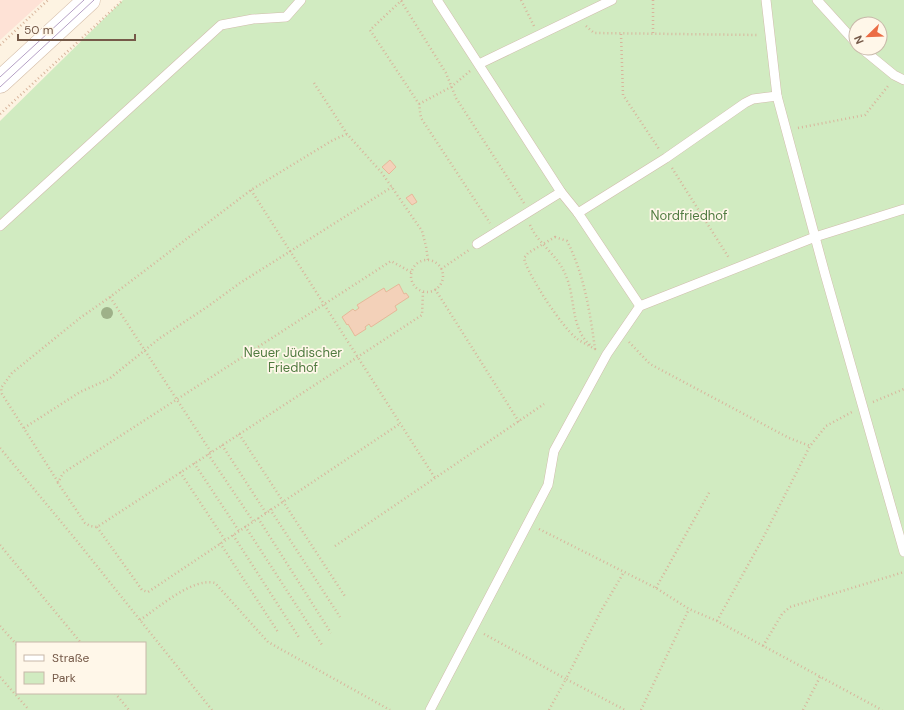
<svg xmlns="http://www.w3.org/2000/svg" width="904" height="710" font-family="'DM Sans',sans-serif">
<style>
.commercial{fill:#fee2d6}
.green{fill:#d1ebc1;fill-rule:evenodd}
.building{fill:#f3d1b9;stroke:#e6b899}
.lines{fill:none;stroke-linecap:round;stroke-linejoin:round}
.lane-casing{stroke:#d0bdac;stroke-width:10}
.secondary-casing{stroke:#d4bda9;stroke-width:23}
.path{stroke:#d8b59c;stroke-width:2.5;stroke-dasharray:1 3;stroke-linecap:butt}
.lane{stroke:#fff;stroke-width:9}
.secondary{stroke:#fff;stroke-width:22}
.tram{stroke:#b6a1c6;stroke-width:1}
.tree{fill:#9eb189}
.labels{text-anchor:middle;stroke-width:3.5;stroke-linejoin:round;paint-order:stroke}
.park-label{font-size:13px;fill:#507b40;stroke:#fff7e9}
</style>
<rect width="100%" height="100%" fill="#fdf3e2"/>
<polygon class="commercial" points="0,0 44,0 0,40"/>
<path class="green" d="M 123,0 L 904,0 L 904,710 L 0,710 L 0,121 ZM 856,24 L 880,24 L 880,48 L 856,48 ZM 17,643 L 145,643 L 145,693 L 17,693 Z"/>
<g class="building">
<polygon points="390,160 396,167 389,174 382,167"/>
<polygon points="412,194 417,202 412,205 406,198"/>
<polygon points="399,284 404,294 406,293 409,297 395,306 397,310 371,327 369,324 365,327 366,329 355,336 348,324 347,325 342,317 353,309 355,311 359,308 357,305 384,288 386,292"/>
</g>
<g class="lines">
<g class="lane-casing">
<g id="lane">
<polyline points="437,0 561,192 578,213 640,306"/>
<polyline points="766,0 777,96 825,274 904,552"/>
<polyline points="817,0 856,43"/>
<polyline points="861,48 894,75 904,80"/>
<polyline points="479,64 612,0"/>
<polyline points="578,213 666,158 745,103 753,99 777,96"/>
<polyline points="0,226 221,25 253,19 286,17 301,0"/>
<polyline points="477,244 561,192"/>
<polyline points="430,710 548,485 554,451 607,354 640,306 815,237 904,209"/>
</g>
</g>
<g class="secondary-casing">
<polyline id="secondary" points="0,82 89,0"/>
</g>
<g class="path">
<polyline points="402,0 370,30 419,104 421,118 490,223"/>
<polyline points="521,0 534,26"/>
<polyline points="653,0 653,33"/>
<polyline points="401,1 446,73 456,98 524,203"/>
<polyline points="586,26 594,33 758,35"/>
<polyline points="621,34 623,95 659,149"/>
<polyline points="0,45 48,0"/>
<polyline points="314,83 347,134 382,173 422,231 426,246 428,260"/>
<polyline points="419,104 451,87 470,71"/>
<polyline points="0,114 123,0"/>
<polyline points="798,128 865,115 888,86"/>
<polyline points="672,168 729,258"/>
<polyline points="251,190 435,478"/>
<path d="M 530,225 C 538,244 559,256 566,276 C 576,299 570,327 590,345"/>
<path d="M 555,237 L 567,241 C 584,274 590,312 595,349 C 588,345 581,342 576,338 C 560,324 533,282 525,262 L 524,258 L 528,253 Z"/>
<circle cx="427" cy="276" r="16"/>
<polyline points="441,269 469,250"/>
<polyline points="411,272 391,261 63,473 58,483 85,523 90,526 97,527 422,315 423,292"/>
<polyline points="435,289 519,422"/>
<polyline points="629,342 650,364 789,438 810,446"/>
<polyline points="873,402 904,389"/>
<polyline points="24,428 80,392 109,379 160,338 207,307 240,283 392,187"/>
<polyline points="239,434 346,598"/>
<polyline points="222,445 266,513"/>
<polyline points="0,448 72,535 212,710"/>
<polyline points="211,452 110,297 251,190 333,140 347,134"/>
<polyline points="208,454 253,521"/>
<polyline points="194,463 239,531"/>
<polyline points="180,472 225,540"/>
<polyline points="58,482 2,394 1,388 12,373 80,318 110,297"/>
<polyline points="270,509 340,617"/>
<polyline points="258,518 331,633"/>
<polyline points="245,526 322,645"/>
<polyline points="97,527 142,590 148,592 401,423"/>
<polyline points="539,529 656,588 689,609 717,621 882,710"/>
<polyline points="233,535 300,639"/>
<polyline points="220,543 278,632"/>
<polyline points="0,545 81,643"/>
<polyline points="335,546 544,404"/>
<polyline points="656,588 710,491"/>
<path d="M 140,620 C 158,608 193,577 215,583 L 268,642 L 390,710"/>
<polyline points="717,621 763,538 810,446 826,426 852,412"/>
<polyline points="0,626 17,645"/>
<polyline points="484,634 566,679 601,611 624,572"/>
<polyline points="763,646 782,614 790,607 904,572"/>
<polyline points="0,677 29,710"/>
<polyline points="115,693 129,710"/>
<polyline points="549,710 566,679 625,710"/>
<polyline points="641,710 689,609"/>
<polyline points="803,710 820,677"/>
</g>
<use href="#lane" class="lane"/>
<use href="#secondary" class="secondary"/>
<g class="tram">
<polyline points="0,77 84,0"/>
<polyline points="0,87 94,0"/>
</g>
</g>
<circle class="tree" cx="107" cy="313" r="6"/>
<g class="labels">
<g class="park-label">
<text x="689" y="220">Nordfriedhof</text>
<text x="293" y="357">Neuer Jüdischer<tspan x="293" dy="15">Friedhof</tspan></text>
</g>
</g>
<rect x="16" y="642" width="130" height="52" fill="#fff7e9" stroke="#c8b8a9"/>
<rect x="24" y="655" width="20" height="6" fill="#ffffff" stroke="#c8b8a9"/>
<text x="52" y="662" font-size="12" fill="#755948">Straße</text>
<rect x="24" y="672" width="20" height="12" fill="#d1ebc1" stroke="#c8b8a9"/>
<text x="52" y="682" font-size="12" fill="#755948">Park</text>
<g transform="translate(868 36) rotate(247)"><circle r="19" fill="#fff7e9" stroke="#c8b8a9"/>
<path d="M0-3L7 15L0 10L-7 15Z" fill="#eb6c44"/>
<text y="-6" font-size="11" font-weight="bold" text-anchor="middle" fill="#755948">N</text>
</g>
<path d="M18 34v6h117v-6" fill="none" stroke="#755948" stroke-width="2"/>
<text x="24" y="34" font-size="12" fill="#755948" stroke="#fff7e9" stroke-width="3" paint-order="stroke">50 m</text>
</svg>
